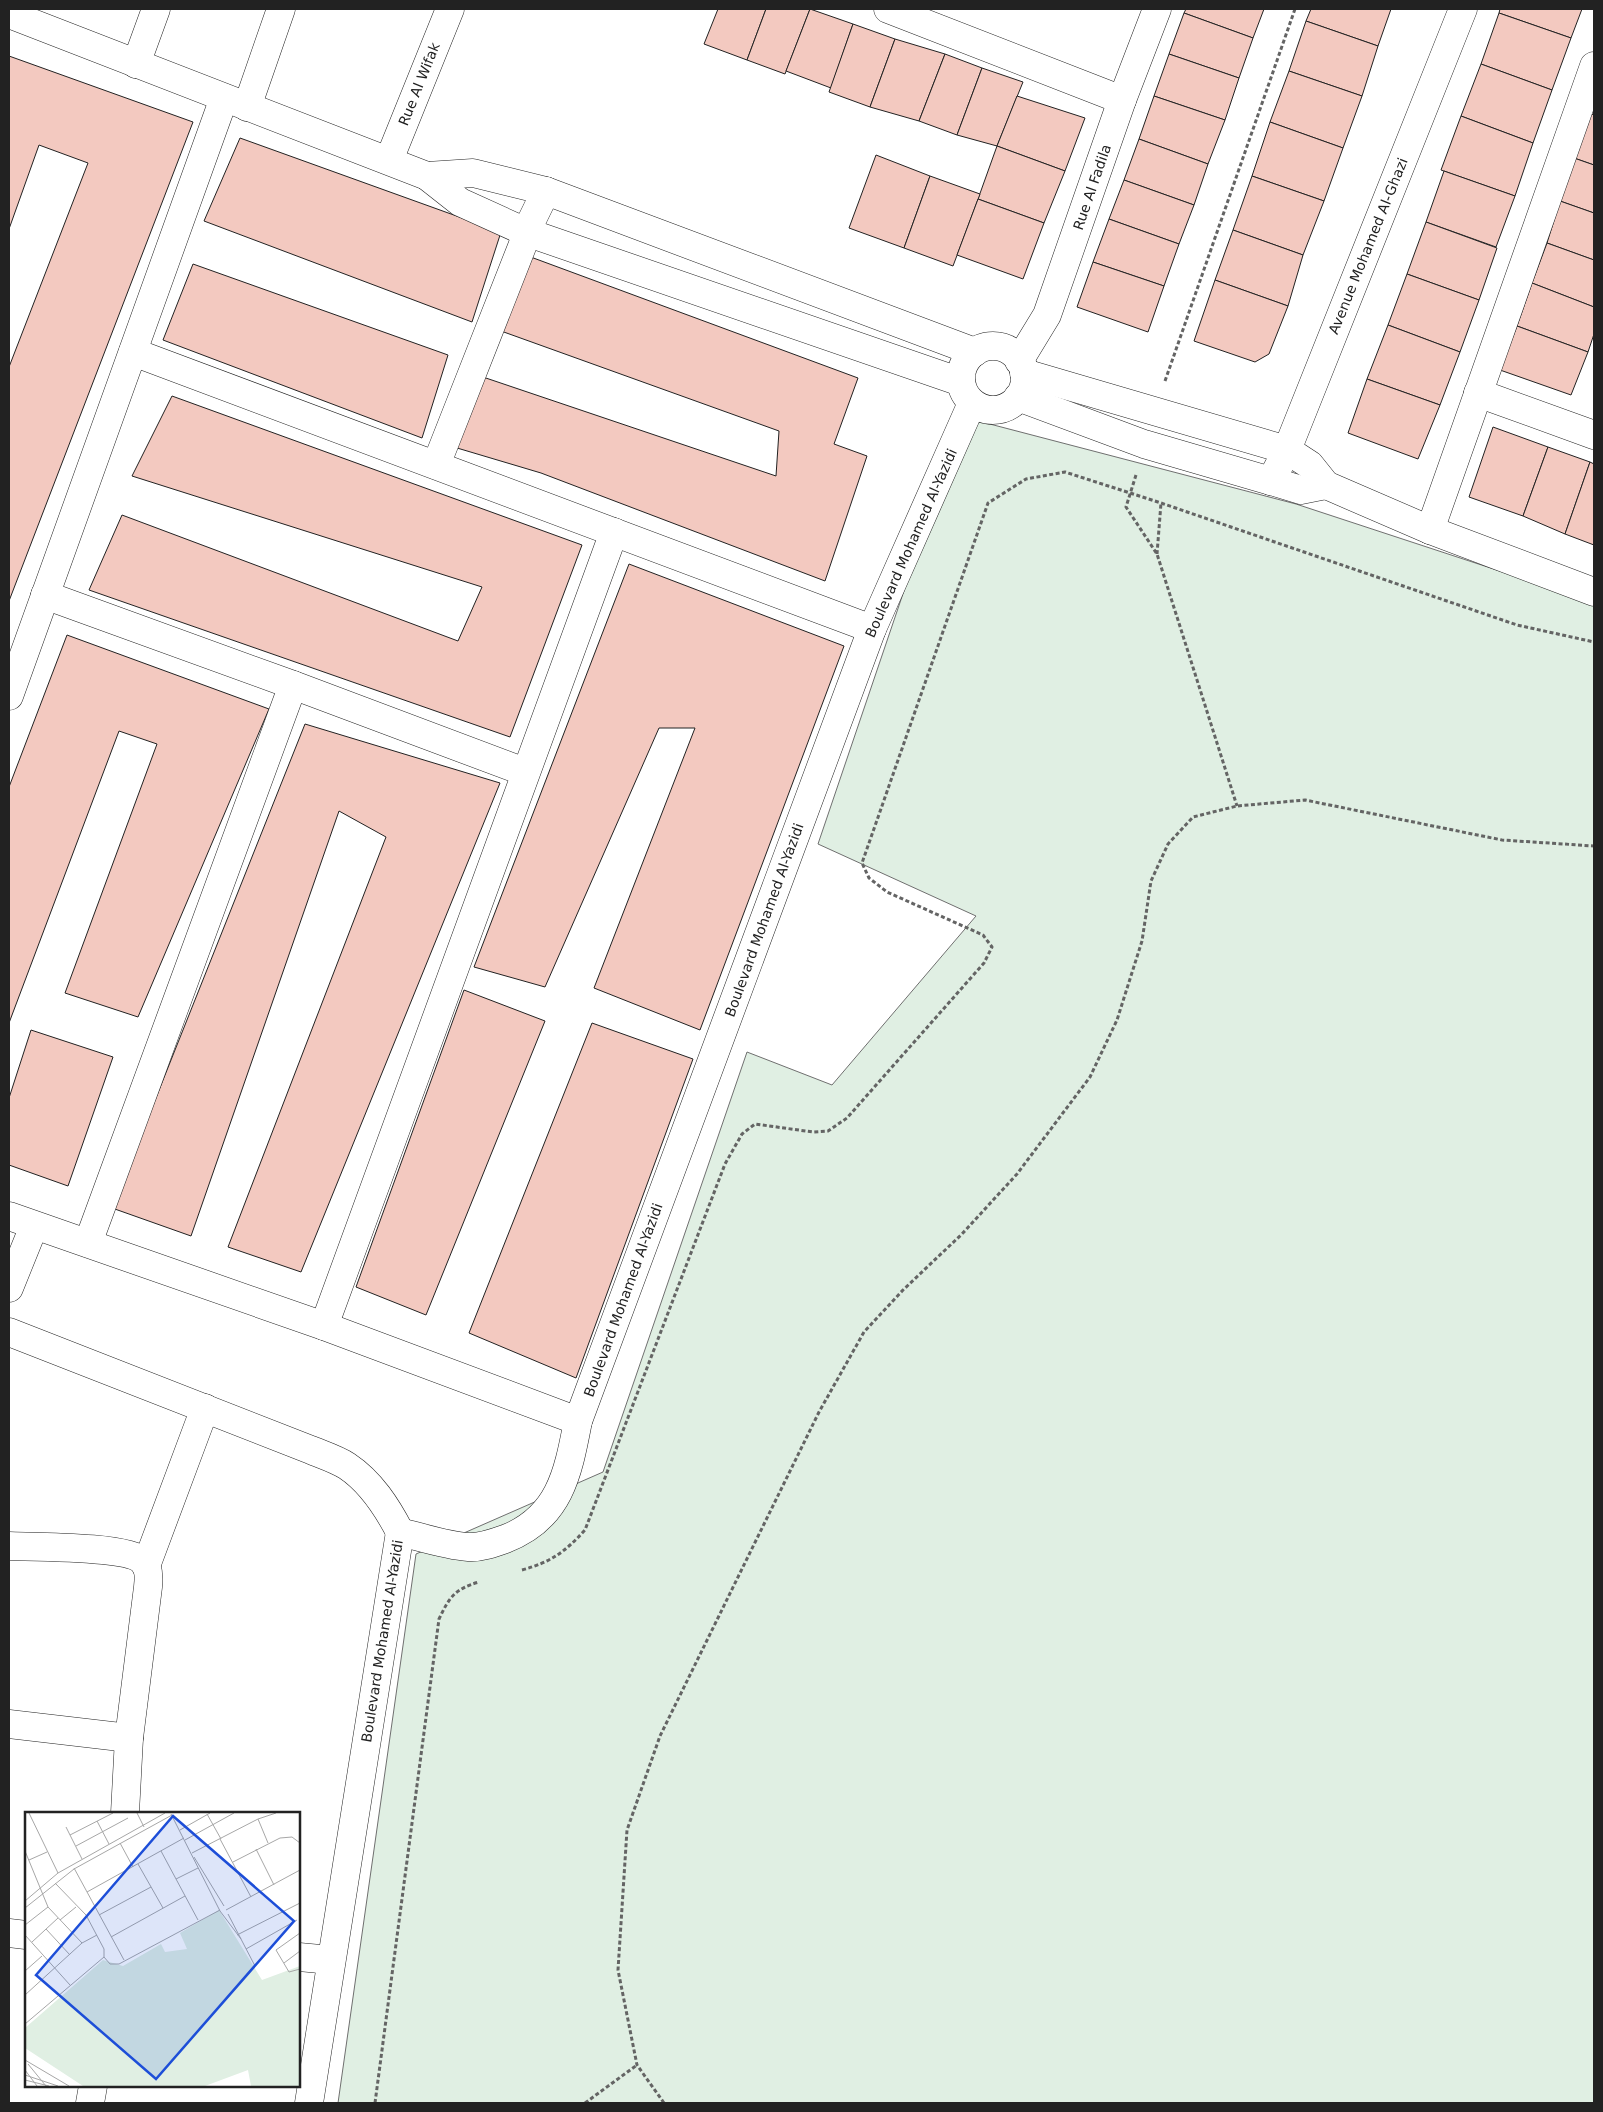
<svg xmlns="http://www.w3.org/2000/svg" width="1603" height="2112" font-family="'DejaVu Sans',sans-serif">
<style>
.green{fill:#e0efe3;stroke:#6f6f6f}
.building{fill:#f3c9c0;stroke:#222}
.lines{fill:none;stroke-linecap:round;stroke-linejoin:round}
.minor-casing{stroke:#222;stroke-width:29}
.path{stroke:#646464;stroke-width:3;stroke-dasharray:4 2.5;stroke-linecap:butt}
.minor{stroke:#fff;stroke-width:28}
.labels{text-anchor:middle;stroke-width:4;stroke-linejoin:round;paint-order:stroke}
.street-label{font-size:14px;fill:#222;stroke:#fff}
.inset-road{fill:none;stroke:#a7a7a7;stroke-width:1}
.view{fill:#1d4ed8;fill-opacity:0.15;stroke:#1d4ed8;stroke-width:2.5}
.inset-edge{fill:none;stroke:#222;stroke-width:2.5}
</style>
<rect width="100%" height="100%" fill="#fff"/>
<polygon class="green" points="963,417 1296,504 1594,602 1594,2103 338,2103 416,1554 603,1472 747,1052 832,1085 976,916 818,844"/>
<g class="building">
<polygon points="718,9 766,9 747,60 704,44"/>
<polygon points="766,9 810,9 785,74 747,60"/>
<polygon points="810,9 853,24 831,88 786,71"/>
<polygon points="1186,9 1264,9 1253,38 1184,13"/>
<polygon points="1311,9 1391,9 1378,46 1306,21"/>
<polygon points="1500,9 1582,9 1571,38 1499,13"/>
<polygon points="1184,13 1253,38 1239,78 1169,54"/>
<polygon points="1499,13 1571,38 1552,90 1481,64"/>
<polygon points="1306,21 1378,46 1362,96 1289,71"/>
<polygon points="853,24 895,39 870,107 829,92"/>
<polygon points="895,39 945,54 919,121 870,107"/>
<polygon points="945,54 982,68 957,135 919,121"/>
<polygon points="1169,54 1239,78 1225,120 1154,96"/>
<polygon points="9,56 193,122 9,601 9,367 88,163 39,145 9,229"/>
<polygon points="1481,64 1552,90 1533,143 1461,116"/>
<polygon points="982,68 1023,82 997,146 957,135"/>
<polygon points="1289,71 1362,96 1343,148 1270,122"/>
<polygon points="1017,96 1085,118 1065,171 997,146"/>
<polygon points="1154,96 1225,120 1208,164 1139,139"/>
<polygon points="1589,113 1594,115 1594,165 1574,158"/>
<polygon points="1461,116 1533,143 1515,196 1441,170"/>
<polygon points="1270,122 1343,148 1324,201 1252,176"/>
<polygon points="240,138 501,232 472,322 204,221"/>
<polygon points="1139,139 1208,164 1194,205 1124,180"/>
<polygon points="997,146 1065,171 1044,223 978,199"/>
<polygon points="876,155 930,176 904,248 849,228"/>
<polygon points="1574,158 1594,165 1594,213 1560,201"/>
<polygon points="1444,171 1515,196 1496,247 1426,222"/>
<polygon points="930,176 980,194 953,266 904,248"/>
<polygon points="1252,176 1324,201 1303,255 1233,230"/>
<polygon points="1124,180 1194,205 1179,244 1109,219"/>
<polygon points="978,199 1044,223 1023,279 957,255"/>
<polygon points="1560,201 1594,213 1594,260 1547,243"/>
<polygon points="1109,219 1179,244 1164,286 1093,262"/>
<polygon points="1426,222 1497,248 1479,300 1407,274"/>
<polygon points="1233,230 1303,255 1288,306 1215,280"/>
<polygon points="1547,243 1594,260 1594,307 1532,283"/>
<polygon points="528,256 858,378 834,444 867,456 825,581 541,473 447,445 474,374 776,476 779,431 501,331"/>
<polygon points="1093,262 1164,286 1148,332 1077,307"/>
<polygon points="193,264 448,355 422,438 163,340"/>
<polygon points="1407,274 1479,300 1460,352 1388,325"/>
<polygon points="1215,280 1288,306 1269,354 1255,362 1194,341"/>
<polygon points="1532,283 1594,307 1594,334 1588,352 1517,326"/>
<polygon points="1388,325 1460,352 1440,405 1367,379"/>
<polygon points="1517,326 1588,352 1571,395 1500,370"/>
<polygon points="1367,379 1440,405 1418,459 1348,433"/>
<polygon points="172,396 582,545 510,737 89,590 122,515 458,641 482,587 132,476"/>
<polygon points="1493,427 1548,447 1523,516 1469,497"/>
<polygon points="1548,447 1590,462 1565,534 1523,516"/>
<polygon points="1590,462 1594,464 1594,545 1565,534"/>
<polygon points="629,564 844,646 700,1030 594,988 695,728 659,728 545,987 474,967"/>
<polygon points="67,635 269,709 138,1017 65,993 157,744 119,731 9,1023 9,787"/>
<polygon points="305,724 500,783 301,1272 228,1247 386,837 339,811 191,1236 112,1208"/>
<polygon points="464,990 545,1021 426,1315 356,1287"/>
<polygon points="592,1023 693,1059 576,1378 469,1333"/>
<polygon points="31,1030 113,1057 68,1186 9,1165 9,1098"/>
</g>
<g class="lines">
<g class="minor-casing">
<g id="minor">
<polyline points="888,9 1122,100"/>
<polyline points="9,14 427,176 460,202 526,232 961,382"/>
<polyline points="136,64 156,9"/>
<polyline points="247,107 281,9"/>
<polyline points="389,160 450,9"/>
<polyline points="427,176 473,173 546,191 975,352"/>
<circle cx="993" cy="378" r="32"/>
<polyline points="133,352 872,629"/>
<polyline points="1019,361 1047,315 1122,100 1157,9"/>
<polyline points="1024,373 1287,450 1310,465 1326,485 1430,530 1594,592"/>
<polyline points="1478,393 1594,435"/>
<polyline points="1018,397 1144,444 1271,481 1301,490 1326,485"/>
<polyline points="436,465 525,239 526,232 546,191"/>
<polyline points="1271,481 1287,450 1463,9"/>
<polyline points="1430,530 1594,66"/>
<polyline points="45,595 293,685 525,772"/>
<polyline points="9,696 224,98"/>
<polyline points="9,1216 324,1326 578,1421"/>
<polyline points="88,1243 293,685"/>
<polyline points="9,1288 34,1226"/>
<polyline points="324,1326 614,532"/>
<path d="M 9,1332 L 311,1450 C 323,1455 336,1459 347,1466 C 371,1482 387,1507 400,1532"/>
<path d="M 400,1532 C 420,1537 448,1546 468,1547 C 480,1548 494,1543 505,1539 C 560,1518 568,1473 578,1421 L 872,629 L 972,403"/>
<path d="M 9,1546 C 33,1547 128,1546 143,1561 C 149,1567 149,1578 148,1587 L 129,1738 L 125,1813"/>
<polyline points="146,1566 205,1408"/>
<polyline points="9,1724 129,1738"/>
<polyline points="9,1933 26,1935"/>
<polyline points="299,1957 331,1960"/>
<polyline points="90,2103 93,2086"/>
<polyline points="309,2103 400,1532"/>
</g>
</g>
<g class="path">
<polyline points="1165,381 1295,9"/>
<polyline points="1136,475 1126,507 1157,554 1237,806"/>
<polyline points="1157,554 1161,503"/>
<path d="M 522,1570 C 551,1562 565,1552 585,1530 L 725,1164 L 742,1134 L 755,1124 L 813,1132 L 828,1131 L 847,1118 L 984,963 L 992,947 L 983,935 L 887,892 L 869,878 L 862,863 L 988,503 L 1026,479 L 1065,472 L 1161,503 L 1517,625 L 1594,642"/>
<path d="M 375,2103 L 439,1619 C 450,1596 455,1589 479,1582"/>
<polyline points="585,2103 637,2065"/>
<polyline points="664,2103 637,2065 618,1970 627,1830 660,1736 819,1412 864,1332 903,1290 962,1234 1017,1174 1090,1077 1117,1020 1142,941 1151,881 1168,844 1193,817 1237,806 1305,800 1502,840 1594,846"/>
</g>
<use href="#minor" class="minor"/>
</g>
<g class="labels">
<g class="street-label">
<text transform="translate(419 84) rotate(-68)" y="5">Rue Al Wifak</text>
<text transform="translate(1092 187) rotate(-71)" y="5">Rue Al Fadila</text>
<text transform="translate(1368 246) rotate(-68)" y="5">Avenue Mohamed Al-Ghazi</text>
<text transform="translate(911 543) rotate(-66)" y="5">Boulevard Mohamed Al-Yazidi</text>
<text transform="translate(764 920) rotate(-70)" y="5">Boulevard Mohamed Al-Yazidi</text>
<text transform="translate(623 1300) rotate(-70)" y="5">Boulevard Mohamed Al-Yazidi</text>
<text transform="translate(382 1641) rotate(-81)" y="5">Boulevard Mohamed Al-Yazidi</text>
</g>
</g>
<g transform="translate(25 1812)">
<rect width="275" height="275" fill="#fff"/>
<path d="M 194,98 L 237,168 L 275,154 L 275,274 L 226,274 L 223,258 L 180,274 L 58,274 L 0,236 L 0,216 L 78,148 L 98,154 L 136,132 L 140,140 L 162,137 L 155,121 Z" fill="#e0efe3"/>
<path class="inset-road" d="M 4,1 L 33,61M 112,1 L 119,15M 146,2 L 195,99 L 216,127M 182,2 L 196,27M 233,7 L 243,31M 72,9 L 84,32M 41,15 L 57,47M 155,18 L 185,1M 45,23 L 88,1M 195,27 L 226,85M 160,28 L 209,1M 95,31 L 108,55M 51,34 L 103,6M 231,37 L 249,73M 0,39 L 23,95 L 57,131M 136,39 L 173,108M 167,41 L 233,7 L 251,1M 169,45 L 199,94M 4,48 L 22,40M 208,50 L 255,26 L 267,25 L 275,31M 113,52 L 138,96M 49,56 L 99,148M 151,67 L 173,56M 30,71 L 61,103 L 79,137 L 79,145M 62,80 L 159,26M 0,89 L 33,61 L 140,1M 0,96 L 49,57 L 147,3M 201,98 L 275,58M 203,102 L 230,154M 74,103 L 126,75M 35,108 L 51,95M 0,113 L 23,95M 21,117 L 45,143M 275,121 L 251,138 L 264,160 L 275,157M 0,123 L 45,173M 212,123 L 275,91M 86,125 L 160,84M 7,130 L 33,106M 221,137 L 272,108M 79,145 L 85,152 L 94,152 L 195,98M 259,151 L 275,139M 0,159 L 17,144M 0,183 L 57,131 L 72,123M 0,212 L 79,145M 0,248 L 44,274M 3,252 L 21,274M 0,258 L 12,274M 0,263 L 33,274M 0,268 L 24,274"/>
<path class="view" d="M 148,4 L 269,109 L 131,267 L 11,163 Z"/>
<rect width="275" height="275" class="inset-edge"/>
</g>
<rect width="1603" height="2112" fill="none" stroke="#222222" stroke-width="20"/>
</svg>
